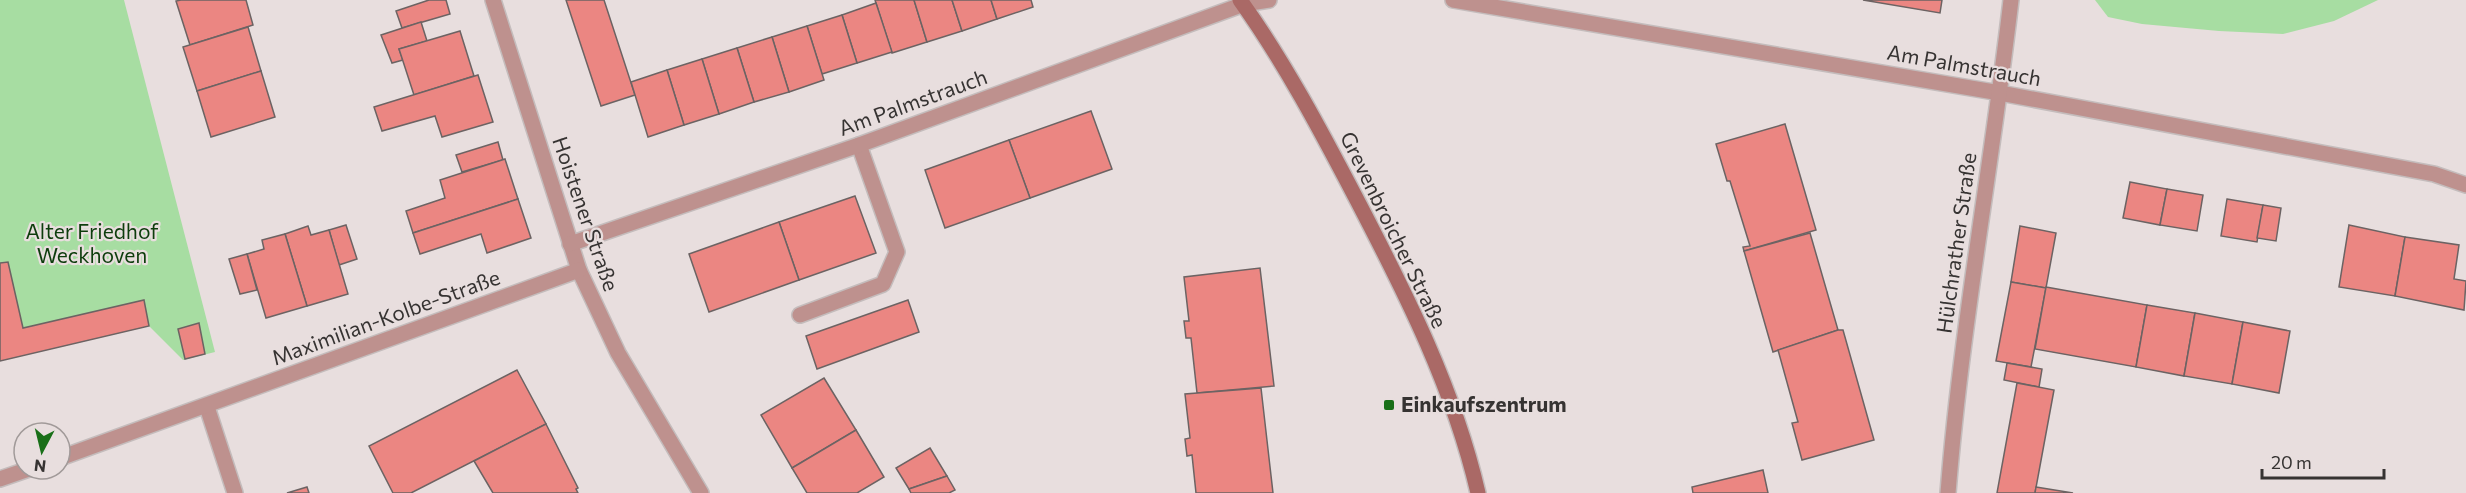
<svg xmlns="http://www.w3.org/2000/svg" width="2466" height="493" font-family="Commissioner,sans-serif">
<style>
.green{fill:#a7dda2}
.building{fill:#eb8682;stroke:#6c6363;stroke-width:1.5}
.lines{fill:none;stroke-linecap:round;stroke-linejoin:round}
.lane-casing{stroke:#c4bcbc;stroke-width:18}
.street-casing{stroke:#c4bcbc;stroke-width:18}
.secondary-casing{stroke:#c4bcbc;stroke-width:18}
.lane{stroke:#be918e;stroke-width:15}
.street{stroke:#be918e;stroke-width:15}
.secondary{stroke:#aa6966;stroke-width:15}
.poi-dot{fill:#196f18;stroke:#e8dede;stroke-width:2}
.labels{text-anchor:middle;stroke-width:4.5;stroke-linejoin:round;paint-order:stroke}
.street-label{font-size:21px;fill:#363332;stroke:#e8dede}
.park-label{font-size:21px;fill:#0d3d0c;stroke:#e8dede}
.poi-label{font-size:21px;font-weight:bold;fill:#363332;stroke:#e8dede;text-anchor:start}
</style>
<rect width="100%" height="100%" fill="#e8dede"/>
<g class="green">
<polygon points="0,0 124,0 215,352 183,360 149,326 0,361"/>
<polygon points="2095,0 2378,0 2334,21 2283,34 2219,31 2142,24 2108,17"/>
</g>
<g class="building">
<polygon points="181,0 246,0 253,25 190,45 176,1"/>
<polygon points="429,0 446,0 450,14 402,28 396,11"/>
<polygon points="566,0 604,0 635,95 601,106"/>
<polygon points="875,0 914,0 927,42 892,53"/>
<polygon points="914,0 952,0 962,31 927,42"/>
<polygon points="952,0 991,0 997,19 962,31"/>
<polygon points="991,0 1031,0 1033,7 997,19"/>
<polygon points="1863,0 1942,0 1940,13"/>
<polygon points="876,3 892,52 857,63 842,15"/>
<polygon points="842,15 857,63 822,74 807,26"/>
<polygon points="421,22 427,41 399,49 403,60 392,63 381,35"/>
<polygon points="807,26 824,80 789,92 772,37"/>
<polygon points="248,27 261,71 197,91 183,47"/>
<polygon points="460,31 474,76 414,95 399,49"/>
<polygon points="772,37 789,92 754,102 737,48"/>
<polygon points="737,48 754,102 719,114 702,59"/>
<polygon points="702,59 719,114 684,125 667,70"/>
<polygon points="667,70 684,125 648,137 631,82"/>
<polygon points="261,71 275,117 211,137 197,91"/>
<polygon points="478,75 493,122 442,137 435,116 382,131 374,107"/>
<polygon points="1091,111 1112,169 1030,198 1009,140"/>
<polygon points="1785,124 1816,230 1744,251 1743,247 1750,246 1730,181 1727,181 1716,144"/>
<polygon points="1009,140 1030,198 945,228 925,170"/>
<polygon points="498,142 503,160 462,172 456,155"/>
<polygon points="505,159 518,199 413,233 406,211 445,198 440,180"/>
<polygon points="2130,182 2167,189 2160,225 2123,218"/>
<polygon points="2167,189 2203,195 2197,231 2160,225"/>
<polygon points="855,196 876,253 799,280 779,222"/>
<polygon points="518,199 531,238 487,253 481,234 420,254 413,233"/>
<polygon points="2227,199 2263,205 2257,242 2221,236"/>
<polygon points="2263,205 2281,208 2276,241 2257,238"/>
<polygon points="779,222 799,280 709,312 689,254"/>
<polygon points="346,225 357,259 339,265 329,230"/>
<polygon points="2349,225 2405,237 2395,296 2339,287"/>
<polygon points="308,226 311,235 329,230 348,294 307,306 285,234"/>
<polygon points="2020,226 2056,233 2046,288 2011,282"/>
<polygon points="1810,233 1838,330 1773,352 1744,251"/>
<polygon points="285,234 307,306 266,318 247,254 264,249 262,240"/>
<polygon points="2405,237 2459,245 2454,279 2466,281 2464,310 2395,296"/>
<polygon points="247,254 257,290 240,294 229,259"/>
<polygon points="8,262 23,328 144,300 149,326 0,361 0,263"/>
<polygon points="1260,268 1274,386 1197,393 1191,338 1186,338 1184,321 1189,321 1184,277"/>
<polygon points="2011,282 2046,288 2031,367 1996,361"/>
<polygon points="2046,287 2147,305 2136,367 2035,349"/>
<polygon points="908,300 919,332 817,369 806,336"/>
<polygon points="2147,305 2195,313 2184,376 2136,367"/>
<polygon points="2195,313 2243,322 2232,384 2184,376"/>
<polygon points="2243,322 2290,331 2279,393 2232,384"/>
<polygon points="199,323 205,354 185,359 178,329"/>
<polygon points="1838,330 1843,330 1874,440 1802,460 1792,423 1798,422 1778,350"/>
<polygon points="2007,363 2042,369 2039,387 2004,380"/>
<polygon points="517,370 546,424 411,493 393,493 369,446"/>
<polygon points="824,378 856,430 792,468 761,415"/>
<polygon points="2017,383 2054,390 2035,493 1997,493"/>
<polygon points="1261,388 1273,493 1196,493 1192,455 1187,456 1185,439 1190,438 1185,394"/>
<polygon points="546,424 578,488 576,489 578,493 493,493 474,461"/>
<polygon points="856,430 884,477 857,493 807,493 792,468"/>
<polygon points="930,448 947,476 909,489 896,468"/>
<polygon points="1763,470 1768,493 1693,493 1692,487"/>
<polygon points="947,476 955,490 949,493 911,493 909,489"/>
<polygon points="307,487 309,493 287,493"/>
<polygon points="2036,487 2073,493 2035,493"/>
</g>
<g class="lines">
<g class="lane-casing">
<polyline id="lane" points="800,315 883,284 897,252 859,145"/>
</g>
<g class="street-casing">
<g id="street">
<polyline points="493,0 579,270 618,353 701,493"/>
<polyline points="1453,0 2000,93 2434,174 2466,185"/>
<polyline points="570,244 859,145 1244,4 1269,0"/>
<polyline points="207,407 235,493"/>
<polyline points="60,458 579,270"/>
<polyline points="0,479 29,469"/>
<path d="M 1948,493 C 1961,328 1992,165 2011,0"/>
</g>
</g>
<g class="secondary-casing">
<path id="secondary" d="M 1240,0 C 1284,61 1322,133 1357,200 C 1406,294 1454,389 1478,493"/>
</g>
<use href="#lane" class="lane"/>
<use href="#street" class="street"/>
<use href="#secondary" class="secondary"/>
</g>
<rect class="poi-dot" x="1383" y="399" width="12" height="12" rx="3"/>
<g class="labels">
<g class="street-label">
<text transform="translate(1964 66) rotate(10)" y="7">Am Palmstrauch</text>
<text transform="translate(913 103) rotate(-20)" y="7">Am Palmstrauch</text>
<text transform="translate(585 214) rotate(71)" y="7">Hoistener Straße</text>
<text transform="translate(1393 230) rotate(64)" y="7">Grevenbroicher Straße</text>
<text transform="translate(1957 243) rotate(-82)" y="7">Hülchrather Straße</text>
<text transform="translate(386 318) rotate(-20)" y="7">Maximilian-Kolbe-Straße</text>
</g>
<g class="park-label">
<text x="92" y="239">Alter Friedhof<tspan x="92" dy="24">Weckhoven</tspan></text>
</g>
<g class="poi-label">
<text x="1401" y="412">Einkaufszentrum</text>
</g>
</g>
<g transform="translate(42 451) rotate(187)"><circle r="28" fill="#e8dede" stroke="#a19a99" stroke-width="1.5"/>
<path d="M0-4.5L10 22L0 15L-10 22Z" fill="#196f18"/>
<text y="-9" font-size="16" font-weight="bold" text-anchor="middle" fill="#363332">N</text>
</g>
<path d="M2262 469v9h122v-9" fill="none" stroke="#363332" stroke-width="3"/>
<text x="2271" y="469" font-size="18" fill="#363332" stroke="#e8dede" stroke-width="4.5" paint-order="stroke">20 m</text>
</svg>
